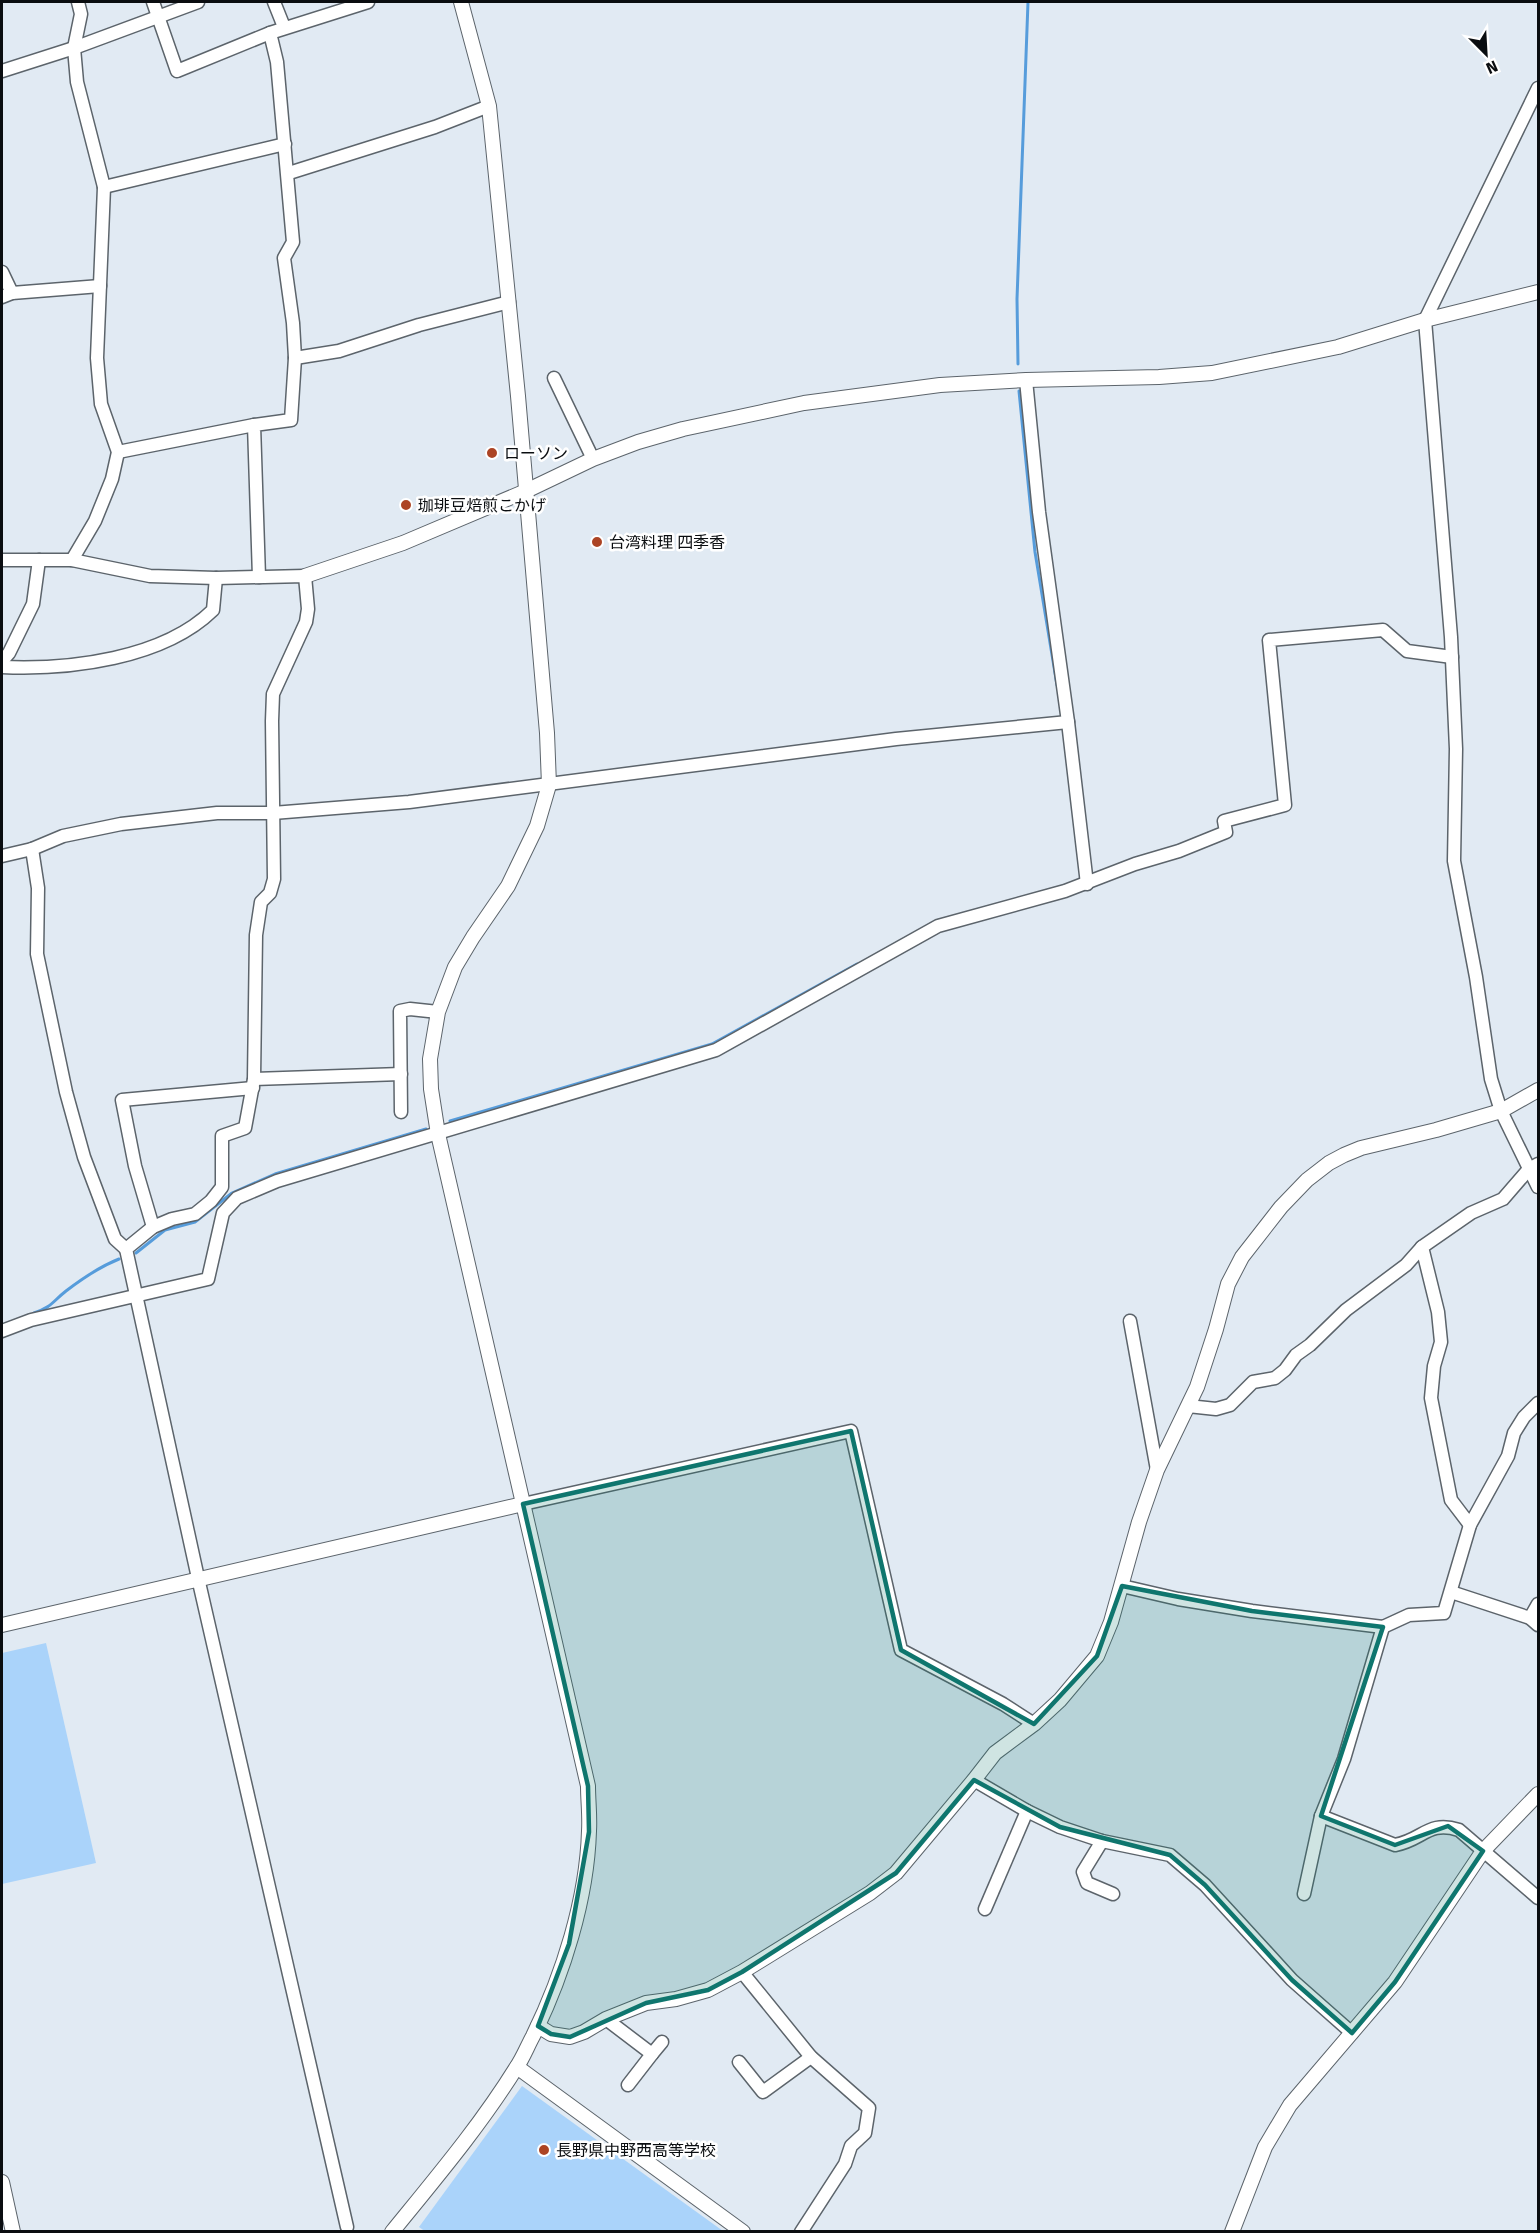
<svg xmlns="http://www.w3.org/2000/svg" width="1540" height="2233" font-family="'Fira Sans','Noto Sans JP',sans-serif">
<style>
.green{fill:#aad3fa}
.lines{fill:none;stroke-linecap:round;stroke-linejoin:round}
.stream{stroke:#569cdb;stroke-width:3}
.minor-casing{stroke:#5c646b;stroke-width:15}
.tertiary-casing{stroke:#5c646b;stroke-width:16}
.minor{stroke:#fff;stroke-width:12}
.tertiary{stroke:#fff;stroke-width:14}
.marked{fill:#0f766e;fill-opacity:0.2;stroke:#0f766e;stroke-width:4.5;stroke-linejoin:round}
.poi-dot{fill:#ac4424;stroke:#fff;stroke-width:2}
.labels{text-anchor:middle;stroke-width:5;stroke-linejoin:round;paint-order:stroke}
.poi-label{font-size:16px;fill:#0a0d10;stroke:#fff;text-anchor:start}
</style>
<rect width="100%" height="100%" fill="#e1eaf3"/>
<g class="green">
<polygon points="46,1643 96,1863 2,1884 2,1653"/>
<polygon points="522,2086 723,2231 426,2232 419,2227"/>
</g>
<g class="lines">
<g class="stream">
<polyline points="1018,364 1017,299 1028,2"/>
<polyline points="1019,391 1035,552 1057,685"/>
<polyline points="450,1121 712,1044 857,964"/>
<polyline points="136,1253 165,1230 195,1222 232,1193 275,1174 426,1129"/>
<path d="M 34,1313 C 52,1307 52,1302 66,1291 C 83,1278 99,1267 119,1259"/>
</g>
<g class="minor-casing">
<g id="minor">
<polyline points="153,2 177,71 270,33"/>
<polyline points="274,2 284,27"/>
<polyline points="2,71 74,48 198,2"/>
<polyline points="1538,88 1425,320 1451,637 1456,749 1454,861 1476,977 1491,1079 1501,1111 1538,1187"/>
<polyline points="289,173 435,127 489,106"/>
<polyline points="104,187 285,144"/>
<polyline points="2,272 12,293"/>
<polyline points="2,297 12,293 100,286"/>
<polyline points="295,358 339,351 419,325 509,302"/>
<polyline points="554,378 593,459"/>
<polyline points="1026,380 1039,512 1068,722 1087,884"/>
<polyline points="118,452 254,425"/>
<polyline points="2,560 72,560 150,576 216,578 305,576 308,609 306,622 273,694 272,721 274,879 270,893 261,902 256,935 254,1079 245,1128 222,1136 222,1187 211,1201 195,1214 172,1219 153,1227 126,1249 198,1578 347,2227"/>
<polyline points="72,560 95,521 112,479 118,452 101,404 97,358 104,187 77,82 74,48 81,14 78,2"/>
<polyline points="259,577 254,425 291,420 295,358 293,323 284,258 293,242 277,62 270,33 368,2"/>
<polyline points="2,661 9,653 33,604 39,560"/>
<path d="M 2,667 C 69,670 163,659 213,610 L 216,578"/>
<polyline points="32,849 38,888 37,954 66,1092 84,1157 115,1239 126,1249"/>
<polyline points="2,856 32,849 63,836 121,824 217,813 273,813 409,802 896,739 1068,722"/>
<polyline points="254,1079 401,1074"/>
<polyline points="401,1112 400,1011 410,1009 438,1012"/>
<polyline points="153,1227 135,1166 122,1100 253,1088"/>
<polyline points="1130,1321 1157,1470"/>
<polyline points="2,1331 31,1320 208,1279 223,1213 237,1198 277,1181 716,1050 938,926 1065,891 1135,864 1179,851 1226,832 1224,821 1285,805 1269,640 1383,630 1407,651 1452,657"/>
<polyline points="1188,1406 1216,1409 1230,1405 1253,1382 1275,1378 1285,1370 1296,1355 1310,1345 1346,1310 1406,1265 1422,1247"/>
<polyline points="523,1504 851,1431 901,1650 1003,1704 1034,1724"/>
<polyline points="1470,1525 1451,1500 1431,1398 1434,1366 1441,1342 1438,1312 1422,1247 1471,1213 1503,1199 1529,1169 1538,1164"/>
<polyline points="1122,1586 1178,1599 1252,1611 1383,1627 1409,1615 1444,1613 1470,1525 1508,1456 1514,1433 1524,1417 1538,1403"/>
<polyline points="1451,1592 1530,1618 1538,1625"/>
<polyline points="1530,1618 1538,1604"/>
<polyline points="974,1780 1027,1811 1060,1827 1102,1841 1083,1872 1087,1883 1113,1894"/>
<path d="M 1321,1816 L 1395,1845 C 1423,1840 1428,1820 1459,1830 L 1538,1898"/>
<polyline points="1102,1841 1170,1855 1205,1885 1292,1980 1352,2033"/>
<polyline points="1304,1894 1321,1816 1344,1759 1383,1627"/>
<polyline points="985,1909 1027,1811"/>
<polyline points="742,1972 811,2057 869,2108 865,2133 851,2146 845,2164 801,2232"/>
<polyline points="606,2019 652,2054 628,2085"/>
<polyline points="652,2054 662,2042"/>
<polyline points="739,2062 763,2092 811,2057"/>
</g>
</g>
<g class="tertiary-casing">
<g id="tertiary">
<polyline points="305,576 403,543 526,491 593,459 638,442 683,429 804,403 940,385 1026,380 1159,377 1212,373 1338,347 1425,320 1538,292"/>
<polyline points="2,1625 523,1504"/>
<polyline points="538,2026 551,2034 570,2037 584,2032 606,2019 646,2003 676,1999 708,1990 742,1972 870,1893 896,1873 974,1780 995,1753 1034,1724 1060,1700 1097,1656 1111,1622 1139,1522 1157,1470 1197,1387 1216,1329 1228,1284 1242,1257 1281,1207 1307,1180 1329,1163 1344,1155 1361,1148 1436,1130 1501,1111 1538,1090"/>
<polyline points="517,2067 743,2232"/>
<polyline points="2,2182 13,2232"/>
<path d="M 392,2232 C 435,2179 480,2126 516,2068 C 523,2058 527,2047 533,2036 C 563,1975 587,1899 589,1831 C 590,1816 588,1801 588,1786 L 438,1134 L 431,1089 L 430,1059 L 438,1012 L 455,967 L 473,937 L 508,886 L 537,826 L 549,785 L 547,733 L 518,396 L 489,106 L 461,2"/>
<polyline points="1232,2232 1265,2147 1290,2105 1395,1982 1483,1851 1538,1794"/>
</g>
</g>
<use href="#minor" class="minor"/>
<use href="#tertiary" class="tertiary"/>
</g>
<path class="marked" d="M 851,1431 L 901,1650 L 1034,1724 L 1097,1656 L 1122,1586 L 1252,1611 L 1383,1627 L 1321,1816 L 1395,1845 L 1448,1826 L 1483,1851 L 1395,1982 L 1352,2033 L 1292,1980 L 1205,1885 L 1170,1855 L 1060,1827 L 974,1780 L 896,1873 L 742,1972 L 708,1990 L 646,2003 L 570,2037 L 551,2034 L 538,2026 L 569,1944 L 589,1832 L 588,1786 L 523,1504 Z"/>
<g class="poi-dot">
<circle cx="492" cy="453" r="6"/>
<circle cx="406" cy="505" r="6"/>
<circle cx="597" cy="542" r="6"/>
<circle cx="544" cy="2150" r="6"/>
</g>
<g class="labels">
<g class="poi-label">
<text x="504" y="459">ローソン</text>
<text x="418" y="511">珈琲豆焙煎こかげ</text>
<text x="609" y="548">台湾料理 四季香</text>
<text x="556" y="2156">長野県中野西高等学校</text>
</g>
</g>
<rect width="1540" height="2233" fill="none" stroke="#0a0d10" stroke-width="6"/>
<g transform="translate(1486 54) rotate(156)" stroke="#ffffff" stroke-width="4.5" paint-order="stroke">
<path d="M0-4.5L10 22L0 15L-10 22Z" fill="#0a0d10"/>
<text y="-9" font-size="16" font-weight="bold" text-anchor="middle" fill="#0a0d10">N</text>
</g>
</svg>
